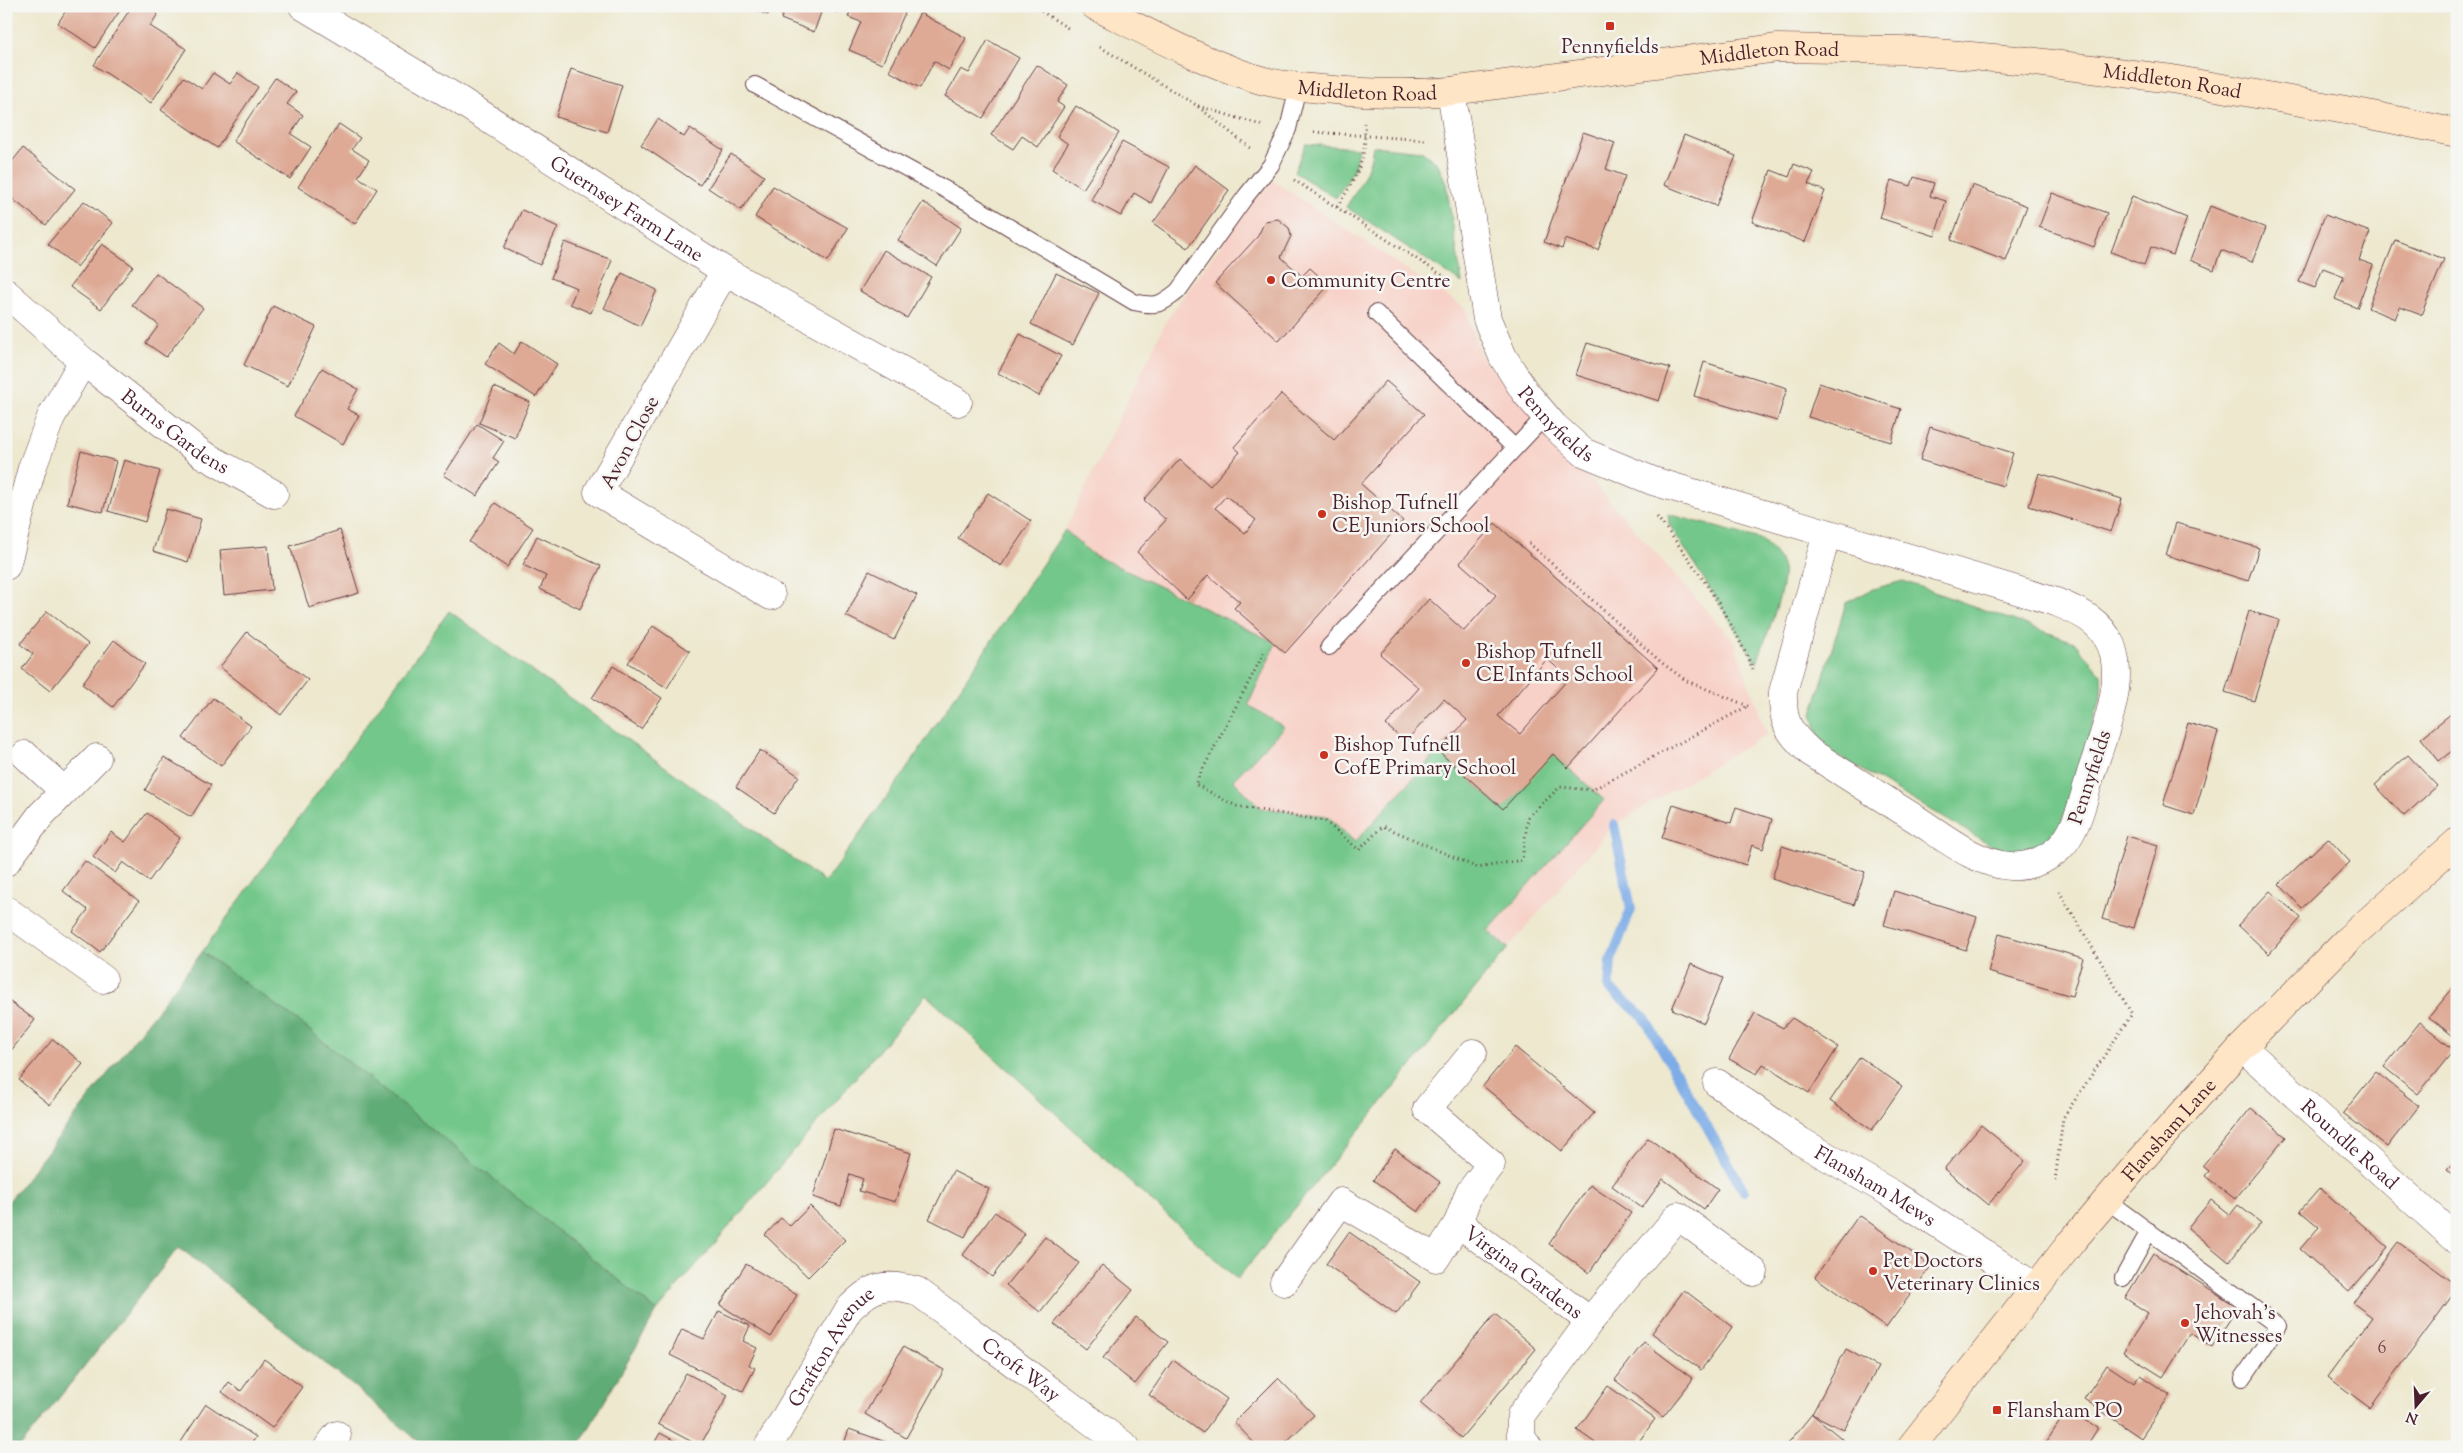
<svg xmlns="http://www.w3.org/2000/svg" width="2463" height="1453" font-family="'Sorts Mill Goudy',serif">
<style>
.built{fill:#f7d1c7}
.green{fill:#73c78a;stroke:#5e735a}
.forest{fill:#5eac76;stroke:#546650}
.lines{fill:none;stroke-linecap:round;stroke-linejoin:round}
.stream{stroke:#7dace7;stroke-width:10}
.building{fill:#deaa96;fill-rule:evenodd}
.lane-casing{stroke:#623d43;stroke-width:18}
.street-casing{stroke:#623d43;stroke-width:29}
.secondary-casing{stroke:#623d43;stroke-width:29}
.path{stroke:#623d43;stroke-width:3;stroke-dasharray:1 4;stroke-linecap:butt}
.lane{stroke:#fff;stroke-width:16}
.street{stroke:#fff;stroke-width:28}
.secondary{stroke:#fee5c5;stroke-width:28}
.poi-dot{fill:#c8321e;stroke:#f6f6f2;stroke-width:2}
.labels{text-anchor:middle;stroke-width:5;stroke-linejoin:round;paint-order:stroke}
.number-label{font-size:18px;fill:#6f4246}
.poi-label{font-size:20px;fill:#4a1f2b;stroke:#f6f6f2;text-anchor:start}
.street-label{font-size:20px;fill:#4a1f2b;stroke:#f6f6f2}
</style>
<rect width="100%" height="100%" fill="#f6f6f2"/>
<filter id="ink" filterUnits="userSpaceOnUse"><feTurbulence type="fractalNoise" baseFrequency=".02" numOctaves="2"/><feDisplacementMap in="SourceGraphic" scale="10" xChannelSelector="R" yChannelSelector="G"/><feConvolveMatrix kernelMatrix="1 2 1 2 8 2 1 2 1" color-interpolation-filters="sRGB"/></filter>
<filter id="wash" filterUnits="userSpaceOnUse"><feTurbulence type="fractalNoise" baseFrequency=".0096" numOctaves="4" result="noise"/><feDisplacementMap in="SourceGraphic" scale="20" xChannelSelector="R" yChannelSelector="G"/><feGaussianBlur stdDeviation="1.12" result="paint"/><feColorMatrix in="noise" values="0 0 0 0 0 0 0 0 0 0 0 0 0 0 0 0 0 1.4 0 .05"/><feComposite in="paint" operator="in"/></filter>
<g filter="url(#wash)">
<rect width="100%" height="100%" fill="#ede8ce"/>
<polygon class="built" points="1269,178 1466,309 1480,355 1738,646 1736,648 1767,734 1614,825 1508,948 1237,1279 926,995 657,1311 275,1005 202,952 449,611 825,882 902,776 1065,530 1167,319"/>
<g class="green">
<polygon points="1306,144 1358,148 1354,169 1336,198 1294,172"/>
<path d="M 1373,146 L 1421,151 L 1438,164 L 1446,183 L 1462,283 L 1346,207 C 1359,187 1370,170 1373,146 Z"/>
<path d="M 1668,514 L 1760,539 C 1769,546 1782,557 1783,569 C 1786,590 1764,641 1757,663 L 1669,524 Z"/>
<polygon points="1065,530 1092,554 1276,643 1248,705 1284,727 1233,780 1261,808 1327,816 1355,842 1438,751 1502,809 1553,754 1604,800 1488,931 1508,948 1237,1279 926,995 657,1311 299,1022 202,952 449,611 825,882 902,776"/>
<path d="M 1903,581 L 2074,642 L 2101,674 L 2102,695 L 2061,824 C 2040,849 2033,851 2001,851 L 1834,754 L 1818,735 L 1812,714 L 1846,603 L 1873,589 Z"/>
</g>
<polygon class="forest" points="202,952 299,1022 657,1311 578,1447 425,1447 356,1388 179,1247 20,1447 6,1447 6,1205"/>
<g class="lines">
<polyline class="stream" points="1614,825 1631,909 1611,960 1609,988 1644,1017 1744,1191"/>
</g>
<g id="blocks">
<g class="building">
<polygon points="69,6 123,6 95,48 58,23"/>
<polygon points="132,6 146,6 158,14 150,26 186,49 151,103 94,65"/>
<polygon points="744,6 772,6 768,15"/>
<polygon points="786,6 841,6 838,13 823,7 814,32 781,19"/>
<polygon points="853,6 908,6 882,64 849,50 861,22 848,17"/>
<polygon points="920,13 966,38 949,70 934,61 920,88 889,71"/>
<polygon points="988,40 1019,58 983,118 945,96 961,69 969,73"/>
<polygon points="1037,65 1068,85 1057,102 1064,107 1038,147 1022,136 1013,149 991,135"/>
<polygon points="571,69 622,85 607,132 556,117"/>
<polygon points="213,73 230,84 238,73 258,87 217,148 161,110 184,77 202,89"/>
<polygon points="275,78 296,92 287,104 303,115 291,134 311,147 290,179 233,141"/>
<polygon points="1076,106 1119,133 1083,189 1052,169 1068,144 1057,136"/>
<polygon points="658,119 684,137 690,128 723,150 700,185 641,145"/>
<polygon points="339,124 360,138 352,149 369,160 358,177 377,189 355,224 298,187"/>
<polygon points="1583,132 1615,143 1606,169 1625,176 1598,250 1565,239 1562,249 1544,242"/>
<polygon points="1684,135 1736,156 1716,206 1664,185"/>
<polygon points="1122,142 1169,167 1151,203 1134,193 1121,216 1091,200"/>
<polygon points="23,148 75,189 46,225 6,194 6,169"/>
<polygon points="731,154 764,176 741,210 708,188"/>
<polygon points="1794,164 1814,172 1808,184 1825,191 1805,242 1752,222 1771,170 1789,177"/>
<polygon points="1195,165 1229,190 1188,248 1153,223"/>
<polygon points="1914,177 1934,183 1930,196 1946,201 1935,236 1880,218 1891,180 1911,186"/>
<polygon points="1972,185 2027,206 2006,261 1951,240"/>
<polygon points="773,186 848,228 828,261 755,217"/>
<polygon points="2052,193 2107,213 2094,247 2039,227"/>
<polygon points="2132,196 2187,218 2173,255 2151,247 2144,265 2111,252"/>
<polygon points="84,201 113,223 77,267 48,244"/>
<polygon points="923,202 961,228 937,266 898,240"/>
<polygon points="2210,206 2266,228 2252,262 2221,250 2214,270 2190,260"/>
<polygon points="522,210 558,227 540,265 504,248"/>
<polygon points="2325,215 2370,232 2359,260 2373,265 2357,308 2335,299 2344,276 2323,268 2315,288 2299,282"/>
<polygon points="1278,219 1289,228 1291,236 1281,257 1302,276 1310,268 1329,285 1279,341 1215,283 1258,236 1265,221"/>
<polygon points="2395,240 2444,259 2421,315 2400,307 2395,319 2368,308"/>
<polygon points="565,242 612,260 591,313 570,304 577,288 551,278"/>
<polygon points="102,244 133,266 101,309 70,287"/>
<polygon points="884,250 931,277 907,318 860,291"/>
<polygon points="156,273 203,308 166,357 146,343 159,325 132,305"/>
<polygon points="622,273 657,290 640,326 604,308"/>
<polygon points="1056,273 1099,293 1073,345 1031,324"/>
<polygon points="273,306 316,327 288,386 244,365"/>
<polygon points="1020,334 1061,356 1039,396 998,373"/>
<polygon points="522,341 557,364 536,397 485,364 499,343 514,354"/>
<polygon points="1587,343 1670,368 1659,401 1576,375"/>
<polygon points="1704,362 1787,388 1777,421 1694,396"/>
<polygon points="322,368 358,389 347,409 359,415 343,444 294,416"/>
<path d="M 1386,381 L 1424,414 L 1361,484 L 1403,521 L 1285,653 L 1234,608 L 1240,602 L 1208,575 L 1187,600 L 1137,552 L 1166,520 L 1144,500 L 1180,459 L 1210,486 L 1240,452 L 1234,447 L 1281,394 L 1334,440 ZM 1226,496 L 1256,520 L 1245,533 L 1215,508 Z"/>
<polygon points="1819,383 1901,409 1891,442 1808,417"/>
<polygon points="494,387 530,402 515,438 479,423"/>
<polygon points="477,424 504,441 493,458 499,462 477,496 444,475"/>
<polygon points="1930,427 2013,453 2003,486 1920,460"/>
<polygon points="81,451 116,461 103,512 67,503"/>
<polygon points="124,460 160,471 145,522 108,511"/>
<polygon points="2039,473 2122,499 2111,532 2029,506"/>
<polygon points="988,493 1031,521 1001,566 958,538"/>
<polygon points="495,503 533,528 507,567 469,542"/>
<polygon points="166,509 201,519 188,562 153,551"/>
<path d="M 1495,523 L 1658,668 L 1568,768 L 1553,754 L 1503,809 L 1438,751 L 1467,720 L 1444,699 L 1405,742 L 1386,725 L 1419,688 L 1380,654 L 1429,599 L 1464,631 L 1496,595 L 1460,563 ZM 1547,659 L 1569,678 L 1520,734 L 1498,716 Z"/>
<polygon points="2176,523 2259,548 2248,581 2166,555"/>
<polygon points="340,530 359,593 309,608 290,546"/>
<polygon points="537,536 601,566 580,609 540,589 546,576 523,565"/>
<polygon points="268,546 272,590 224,595 220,550"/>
<polygon points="869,571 917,595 894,640 846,616"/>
<polygon points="47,611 88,644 50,691 22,669 33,654 20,644"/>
<polygon points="2249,611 2279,620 2254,701 2225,692"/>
<polygon points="653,626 690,651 667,688 628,663"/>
<polygon points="247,632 308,680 281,715 220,667"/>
<polygon points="114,640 145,664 113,707 82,684"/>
<polygon points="613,666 662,698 641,729 592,698"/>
<polygon points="213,698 251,726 221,766 183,738"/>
<polygon points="2457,709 2457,747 2439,761 2421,738"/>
<polygon points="2188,723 2218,732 2194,815 2163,805"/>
<polygon points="760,750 799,776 774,813 736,787"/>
<polygon points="2408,755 2437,786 2404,816 2375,785"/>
<polygon points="164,757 211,785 191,817 145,790"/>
<polygon points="1673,805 1731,823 1736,807 1772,819 1763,849 1752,845 1746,865 1662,838"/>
<polygon points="147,813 180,838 149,881 123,862 115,873 93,857 111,832 125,842"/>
<polygon points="2127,836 2158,845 2134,928 2102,919"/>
<polygon points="2328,838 2350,862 2302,908 2279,884"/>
<polygon points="1782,846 1865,872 1854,905 1772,879"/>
<polygon points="85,861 139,901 100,952 72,931 88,910 63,891"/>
<polygon points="1894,891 1977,917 1966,950 1884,925"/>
<polygon points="2270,891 2301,918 2269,954 2238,925"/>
<polygon points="1999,934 2083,958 2072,996 1988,972"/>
<polygon points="1691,964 1723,978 1704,1023 1672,1009"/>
<polygon points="2457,983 2457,1039 2429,1017"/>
<polygon points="6,999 35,1020 6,1057"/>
<polygon points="1755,1013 1783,1028 1792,1018 1838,1047 1809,1093 1763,1064 1757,1074 1729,1059"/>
<polygon points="2420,1022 2454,1050 2418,1094 2384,1067"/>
<polygon points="53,1039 83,1064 50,1105 19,1080"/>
<polygon points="1515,1047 1594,1113 1562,1151 1483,1086"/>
<polygon points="1860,1057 1902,1086 1872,1130 1830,1101"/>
<polygon points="2376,1072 2419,1106 2387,1147 2343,1113"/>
<polygon points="2251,1108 2286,1137 2235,1199 2205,1176 2209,1171 2203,1166"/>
<polygon points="1981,1125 2025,1161 1988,1205 1944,1169"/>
<polygon points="834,1129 911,1153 895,1202 859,1191 863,1179 850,1174 841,1206 813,1197"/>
<polygon points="1648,1138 1718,1189 1704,1209 1663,1179 1642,1208 1612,1186"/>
<polygon points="1395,1149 1440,1182 1418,1212 1373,1180"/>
<polygon points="2457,1160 2457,1179 2447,1170"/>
<polygon points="953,1171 989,1189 965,1237 929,1219"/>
<polygon points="1590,1185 1631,1213 1589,1273 1549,1244"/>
<polygon points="2320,1188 2388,1247 2349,1292 2300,1249 2319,1227 2300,1211"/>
<polygon points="2211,1200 2230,1215 2238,1205 2261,1223 2229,1262 2188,1228"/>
<polygon points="810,1206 845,1240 808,1277 765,1235 781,1218 790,1226"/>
<polygon points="995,1212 1025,1234 992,1277 963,1255"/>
<polygon points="1859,1215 1931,1266 1886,1328 1815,1277"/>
<polygon points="1349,1232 1420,1282 1396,1314 1326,1264"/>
<polygon points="1045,1237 1079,1263 1040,1312 1006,1285"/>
<polygon points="2398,1242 2457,1285 2457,1289 2370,1408 2328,1377 2372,1317 2353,1303"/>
<polygon points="2153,1253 2238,1307 2212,1347 2190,1333 2163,1377 2123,1352 2148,1313 2125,1298"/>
<polygon points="746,1264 797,1295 771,1337 720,1305"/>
<polygon points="1102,1265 1133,1290 1086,1349 1054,1324"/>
<polygon points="1684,1290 1733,1327 1701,1370 1652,1333"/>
<polygon points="719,1311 750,1326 743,1341 757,1348 749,1365 755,1368 743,1391 670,1355 682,1329 704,1339"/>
<polygon points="1495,1314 1536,1349 1461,1438 1420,1403"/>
<polygon points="1136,1317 1168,1342 1135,1384 1103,1358"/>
<polygon points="1644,1342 1693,1379 1663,1417 1615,1380"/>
<polygon points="903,1347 944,1370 906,1438 865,1414"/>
<polygon points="1846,1349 1878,1367 1844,1430 1812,1414 1852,1447 1785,1447 1812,1414"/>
<polygon points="264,1359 302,1387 272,1428 222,1392 229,1382 241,1391"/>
<polygon points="1173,1360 1227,1399 1203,1433 1149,1395"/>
<polygon points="2107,1365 2134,1383 2140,1375 2170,1395 2141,1438 2084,1399"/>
<polygon points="686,1373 728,1395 700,1446 658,1424"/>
<polygon points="1278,1378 1314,1415 1281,1447 1258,1447 1234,1422"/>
<polygon points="1608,1386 1655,1419 1635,1447 1601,1447 1577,1430"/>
<polygon points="206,1404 256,1437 249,1447 187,1447 181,1442"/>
<polygon points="2068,1409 2098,1428 2086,1447 2043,1447"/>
<polygon points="849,1429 894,1445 893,1447 843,1447"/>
<polygon points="660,1433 686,1447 652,1447"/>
</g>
</g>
</g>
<g filter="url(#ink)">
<use href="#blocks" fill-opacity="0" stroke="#623d43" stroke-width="1"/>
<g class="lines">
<g class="lane-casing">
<g id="lane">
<path d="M 755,85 L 959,197 L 1134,302 C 1156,307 1161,305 1178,291 L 1246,196 L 1271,165 L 1288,129 L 1298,87"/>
<polyline points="1376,313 1514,447"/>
<polyline points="1329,647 1545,416"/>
<polyline points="2106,1200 2278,1326 2243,1378"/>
<polyline points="2123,1278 2149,1231"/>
</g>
</g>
<g class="street-casing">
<g id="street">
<path id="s1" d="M 303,6 L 456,98 L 725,271 L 958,402"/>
<path id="s2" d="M 1451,91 L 1487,319 L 1503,357 L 1525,392 L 1554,426 L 1583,452 L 1653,481 L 2056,602 C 2080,612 2100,620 2111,645 C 2116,657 2117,676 2115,689 C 2111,718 2100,746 2091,773 C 2084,796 2079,824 2064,843 C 2052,858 2028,868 2010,866 C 1976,864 1943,836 1916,819 C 1880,797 1845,774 1810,752 C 1788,732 1782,722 1783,692 L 1827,533"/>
<polyline points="725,271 598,492 771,596"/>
<path id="s3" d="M 6,293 L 83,361 L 202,454 L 274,494"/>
<polyline points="6,566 32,468 51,417 83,361"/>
<polyline points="25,755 64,791"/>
<polyline points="6,862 41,815 97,758"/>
<polyline points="6,910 103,979"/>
<path id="s4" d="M 2242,1047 L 2457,1240"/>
<path id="s5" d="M 1717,1083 L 1800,1141 L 1894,1195 L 2035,1287"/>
<path id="s6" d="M 1458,1223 L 1590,1321"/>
<polyline points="1284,1282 1341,1202 1436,1258 1458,1223 1469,1193 1491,1164 1427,1109 1473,1053"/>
<polyline points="328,1447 337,1435"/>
<path id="s7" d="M 768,1447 L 849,1309 C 873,1285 884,1282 917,1291 L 1126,1447"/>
<polyline points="1528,1447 1521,1437 1521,1415 1590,1321 1678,1216 1754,1272"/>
</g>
</g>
<g class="secondary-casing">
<g id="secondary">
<path id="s8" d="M 1095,6 C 1147,32 1199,60 1254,78 C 1275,85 1300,87 1322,89 C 1365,93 1407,95 1451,91 L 1777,48 L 1902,50 L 2028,61 L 2172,79 L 2362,113 L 2457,133"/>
<path id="s9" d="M 1911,1447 L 2073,1240 L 2141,1160 L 2242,1047 L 2346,941 L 2457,842"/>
</g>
</g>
<g class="path">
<polyline points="1033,6 1071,30"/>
<polyline points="1100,47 1196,105 1250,148"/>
<polyline points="1198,106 1261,125"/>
<polyline points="1314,132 1425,140"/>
<polyline points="1294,180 1448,279"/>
<path d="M 1337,207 C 1356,178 1368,158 1364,123"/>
<path d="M 1657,517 C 1695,565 1730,615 1754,672"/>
<polyline points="1529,543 1662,663 1687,681 1748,706"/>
<polyline points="1264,653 1195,784 1236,806 1325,821 1359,850 1383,826 1478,868 1522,860 1528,817 1560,787 1592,790 1748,706"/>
<polyline points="2055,1181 2063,1118 2132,1014 2057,888"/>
</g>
<use href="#lane" class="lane"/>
<use href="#street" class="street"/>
<use href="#secondary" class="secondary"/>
</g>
</g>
<g class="poi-dot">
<rect x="1605" y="21" width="10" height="10" rx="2.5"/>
<circle cx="1271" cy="280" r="5"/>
<circle cx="1322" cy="514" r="5"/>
<circle cx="1466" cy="663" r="5"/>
<circle cx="1324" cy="755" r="5"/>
<circle cx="1873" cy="1271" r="5"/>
<circle cx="2185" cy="1323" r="5"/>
<rect x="1992" y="1405" width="10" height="10" rx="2.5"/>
</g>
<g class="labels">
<g class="number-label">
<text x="2382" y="1353">6</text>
</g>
<g class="poi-label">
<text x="1610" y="53" text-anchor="middle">Pennyfields</text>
<text x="1281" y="287">Community Centre</text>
<text x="1332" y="509">Bishop Tufnell<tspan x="1332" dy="23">CE Juniors School</tspan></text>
<text x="1476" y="658">Bishop Tufnell<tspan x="1476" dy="23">CE Infants School</tspan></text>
<text x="1334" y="751">Bishop Tufnell<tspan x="1334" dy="23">CofE Primary School</tspan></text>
<text x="1883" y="1267">Pet Doctors<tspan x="1883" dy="23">Veterinary Clinics</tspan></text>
<text x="2195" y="1319">Jehovah’s<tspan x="2195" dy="23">Witnesses</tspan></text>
<text x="2007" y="1417">Flansham PO</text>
</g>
<g class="street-label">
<text dy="7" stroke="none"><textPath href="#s8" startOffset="694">Middleton Road</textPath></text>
<text dy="7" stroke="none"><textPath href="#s8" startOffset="1099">Middleton Road</textPath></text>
<text dy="7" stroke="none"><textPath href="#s8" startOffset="289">Middleton Road</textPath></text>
<text dy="7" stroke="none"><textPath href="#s1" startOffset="382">Guernsey Farm Lane</textPath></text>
<text dy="7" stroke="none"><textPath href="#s2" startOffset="358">Pennyfields</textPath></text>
<text dy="7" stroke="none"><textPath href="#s3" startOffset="219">Burns Gardens</textPath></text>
<text transform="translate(629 442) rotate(-62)" y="7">Avon Close</text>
<text transform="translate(2089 777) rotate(-72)" y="7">Pennyfields</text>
<text dy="7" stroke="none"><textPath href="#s9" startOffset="409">Flansham Lane</textPath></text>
<text dy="7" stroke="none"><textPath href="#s4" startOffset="145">Roundle Road</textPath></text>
<text dy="7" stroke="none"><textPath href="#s5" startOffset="189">Flansham Mews</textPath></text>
<text dy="7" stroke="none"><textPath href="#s6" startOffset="82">Virgina Gardens</textPath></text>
<text dy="7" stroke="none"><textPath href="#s7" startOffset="119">Grafton Avenue</textPath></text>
<text dy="7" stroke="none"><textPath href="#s7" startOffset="366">Croft Way</textPath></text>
</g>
</g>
<rect width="2463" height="1453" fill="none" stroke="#f6f6f2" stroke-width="25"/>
<g transform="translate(2416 1406) rotate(199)" stroke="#f6f6f2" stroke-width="4" paint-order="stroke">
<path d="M0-4L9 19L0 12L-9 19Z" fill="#4a1f2b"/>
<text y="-8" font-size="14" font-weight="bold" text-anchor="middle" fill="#4a1f2b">N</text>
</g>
</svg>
